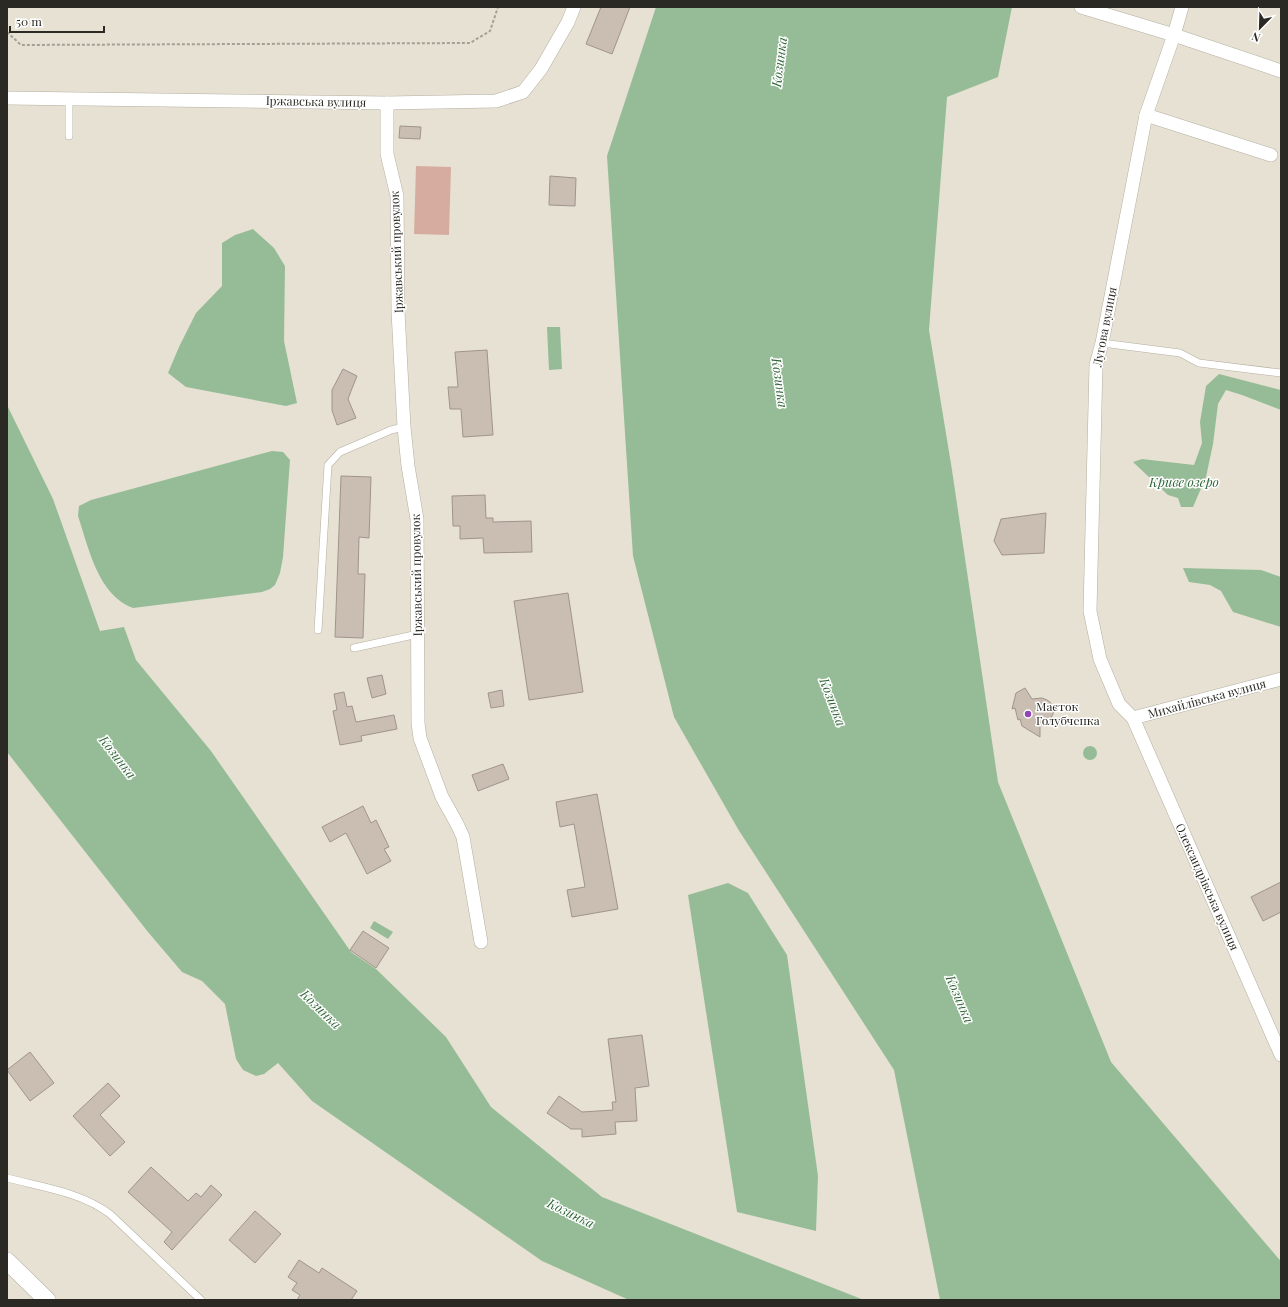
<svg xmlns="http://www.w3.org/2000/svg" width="1288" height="1307" font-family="'Playfair Display',serif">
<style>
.green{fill:#d7aca0}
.water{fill:#96bc97}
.building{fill:#cabeb3;stroke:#a1958b}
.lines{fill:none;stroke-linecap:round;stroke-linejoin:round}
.service-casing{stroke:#b4afa1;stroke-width:8}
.minor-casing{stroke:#b4afa1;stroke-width:14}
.tertiary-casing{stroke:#b4afa1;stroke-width:18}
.path{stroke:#a4a094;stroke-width:2;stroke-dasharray:3 2;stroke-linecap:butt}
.service{stroke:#fff;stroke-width:7}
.minor{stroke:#fff;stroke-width:13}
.tertiary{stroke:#fff;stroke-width:17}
.poi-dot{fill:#9245b5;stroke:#fff;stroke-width:1.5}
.labels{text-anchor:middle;stroke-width:3;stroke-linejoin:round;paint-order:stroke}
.street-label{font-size:12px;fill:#2b2923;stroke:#fff}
.poi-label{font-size:12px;fill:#2b2923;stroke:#fff;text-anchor:start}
.water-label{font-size:13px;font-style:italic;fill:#2f6636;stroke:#fff}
</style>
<rect width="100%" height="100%" fill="#e6e1d2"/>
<polygon class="green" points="416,166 451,167 449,235 414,234"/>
<g class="water">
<polygon points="656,7 1012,7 998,77 947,97 929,330 952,470 998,782 1111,1062 1278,1258 1281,1261 1281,1300 940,1300 894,1070 738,829 674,717 633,556 607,156"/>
<polygon points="253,229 274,248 285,266 284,341 297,403 286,406 186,387 168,373 179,347 196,313 222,286 222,243 235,235"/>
<polygon points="547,327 560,327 562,369 549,370"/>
<polygon points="1219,374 1281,390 1281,410 1242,395 1226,390 1218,404 1213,444 1206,477 1193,507 1181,507 1178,498 1168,495 1133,462 1142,459 1194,465 1202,443 1200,422 1206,386"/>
<polygon points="7,405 53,499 100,631 124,627 136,660 211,751 351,952 376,969 446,1037 491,1107 602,1197 864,1300 629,1300 542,1261 312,1101 278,1063 264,1074 256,1076 243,1070 236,1059 225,1004 202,981 182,972 148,932 7,752"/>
<path d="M 272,451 L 283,452 L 290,460 L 283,557 L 280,573 L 275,585 L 270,589 L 262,592 L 133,608 C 98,595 89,549 78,516 L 79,506 L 91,500 Z"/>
<polygon points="1183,568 1261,570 1281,577 1281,627 1233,612 1221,591 1210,585 1189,582"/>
<circle cx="1090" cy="753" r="7"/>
<polygon points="728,883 748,893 787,955 818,1176 816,1231 737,1212 688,895"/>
<polygon points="374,921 393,932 388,939 370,928"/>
</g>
<g class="building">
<polygon points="601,7 630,7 612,54 586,44"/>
<polygon points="400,126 421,127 420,139 399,138"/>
<polygon points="550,176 576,178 575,206 549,205"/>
<polygon points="487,350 493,435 463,437 461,409 450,409 448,387 458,387 455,352"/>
<polygon points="343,369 357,376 351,391 348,399 356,418 337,425 332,410 332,390"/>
<polygon points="341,476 371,477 369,538 359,537 358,574 365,574 363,638 335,637"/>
<polygon points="485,495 486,518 493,518 493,522 531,521 532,552 484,553 483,538 460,539 460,526 453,526 452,496"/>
<polygon points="1046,513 1044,553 1002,555 994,541 1001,519"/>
<polygon points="568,593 583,692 529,700 514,601"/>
<polygon points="382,675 386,694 372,698 367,678"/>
<polygon points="1025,688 1032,699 1042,698 1047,700 1050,702 1052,706 1054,711 1050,721 1046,724 1040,725 1040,737 1022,726 1020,719 1018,720 1015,708 1012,709 1016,693"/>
<polygon points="502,690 504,706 491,708 488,693"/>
<polygon points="344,692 347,707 352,706 356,722 394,715 397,729 361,736 362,741 340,745 333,711 337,710 334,694"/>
<polygon points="503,764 509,779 478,791 472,775"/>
<polygon points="597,794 618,909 572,917 567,890 585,887 574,824 560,827 556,802"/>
<polygon points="363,806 371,823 376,820 389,847 384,849 391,861 367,874 346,833 330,842 322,827"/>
<polygon points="1281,882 1281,912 1263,921 1251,897"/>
<polygon points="363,931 389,948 376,968 350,950"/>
<polygon points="642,1035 649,1086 635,1088 637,1121 615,1122 616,1134 582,1137 582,1129 571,1129 547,1113 559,1096 582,1112 613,1110 612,1102 616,1102 608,1039"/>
<polygon points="30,1052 54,1083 30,1101 7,1070"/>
<polygon points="108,1083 120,1096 100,1115 125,1142 110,1156 73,1116"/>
<polygon points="151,1167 188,1201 196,1193 201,1197 211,1185 222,1195 172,1250 164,1242 172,1232 128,1192"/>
<polygon points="255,1211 281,1234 255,1263 229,1240"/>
<polygon points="299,1260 319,1273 322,1268 357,1291 351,1300 297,1300 300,1295 292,1290 297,1283 288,1277"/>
</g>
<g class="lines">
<g class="service-casing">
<g id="service">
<polyline points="69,136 69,99"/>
<polyline points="1102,343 1180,353 1199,363 1281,373"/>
<polyline points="318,630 328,465 340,452 391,430 404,427"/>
<polyline points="354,648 418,634"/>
<path d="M 7,1178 C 41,1187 81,1192 110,1214 L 201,1300"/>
</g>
</g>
<g class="minor-casing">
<g id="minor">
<polyline points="1081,7 1174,35 1281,71"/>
<polyline points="1182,7 1174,35 1146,115 1102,343 1096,365 1090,611 1100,659 1119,704 1133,718 1281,1055"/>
<polyline points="7,98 387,103 496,101 523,92 541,69 568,22 574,7"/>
<polyline points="387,103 387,154 397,196 398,311 404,427 408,466 417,519 418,723 420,738 442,797 457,824 463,837 481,942"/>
<polyline points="1146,115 1271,155"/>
<polyline points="1133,718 1281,679"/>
</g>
</g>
<g class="tertiary-casing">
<polyline id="tertiary" points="7,1261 47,1300"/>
</g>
<polyline class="path" points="7,32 21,45 470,43 490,31 498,7"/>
<use href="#service" class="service"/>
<use href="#minor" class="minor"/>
<use href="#tertiary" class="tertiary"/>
</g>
<circle class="poi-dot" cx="1028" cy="714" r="4"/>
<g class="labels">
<g class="street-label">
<text transform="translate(316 102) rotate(1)" y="4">Іржавська вулиця</text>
<text transform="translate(397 252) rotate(-92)" y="4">Іржавський провулок</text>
<text transform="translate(1105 327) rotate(-79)" y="4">Лугова вулиця</text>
<text transform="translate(417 575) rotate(-91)" y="4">Іржавський провулок</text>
<text transform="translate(1207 699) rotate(-15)" y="4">Михайлівська вулиця</text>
<text transform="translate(1207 887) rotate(66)" y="4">Олександрівська вулиця</text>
</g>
<g class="poi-label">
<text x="1036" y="711">Маєток<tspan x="1036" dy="14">Голубченка</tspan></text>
</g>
<g class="water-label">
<text transform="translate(779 62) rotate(-83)" y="5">Козинка</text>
<text transform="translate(780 383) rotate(82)" y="5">Козинка</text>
<text x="1184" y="487">Криве озеро</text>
<text transform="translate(833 702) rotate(69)" y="5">Козинка</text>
<text transform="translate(118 757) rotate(52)" y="5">Козинка</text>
<text transform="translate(960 999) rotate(67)" y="5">Козинка</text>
<text transform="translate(321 1009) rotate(44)" y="5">Козинка</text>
<text transform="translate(571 1213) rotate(26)" y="5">Козинка</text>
</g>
</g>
<rect width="1288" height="1307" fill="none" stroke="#2b2923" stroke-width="16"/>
<g transform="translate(1260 28) rotate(203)" stroke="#ffffff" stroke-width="3" paint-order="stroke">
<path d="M0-3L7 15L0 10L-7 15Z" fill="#2b2923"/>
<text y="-6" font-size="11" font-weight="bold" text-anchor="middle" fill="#2b2923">N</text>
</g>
<path d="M10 26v6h94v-6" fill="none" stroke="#2b2923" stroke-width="2"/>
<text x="16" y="26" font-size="12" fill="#2b2923" stroke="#ffffff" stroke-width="3" paint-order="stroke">50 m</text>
</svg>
